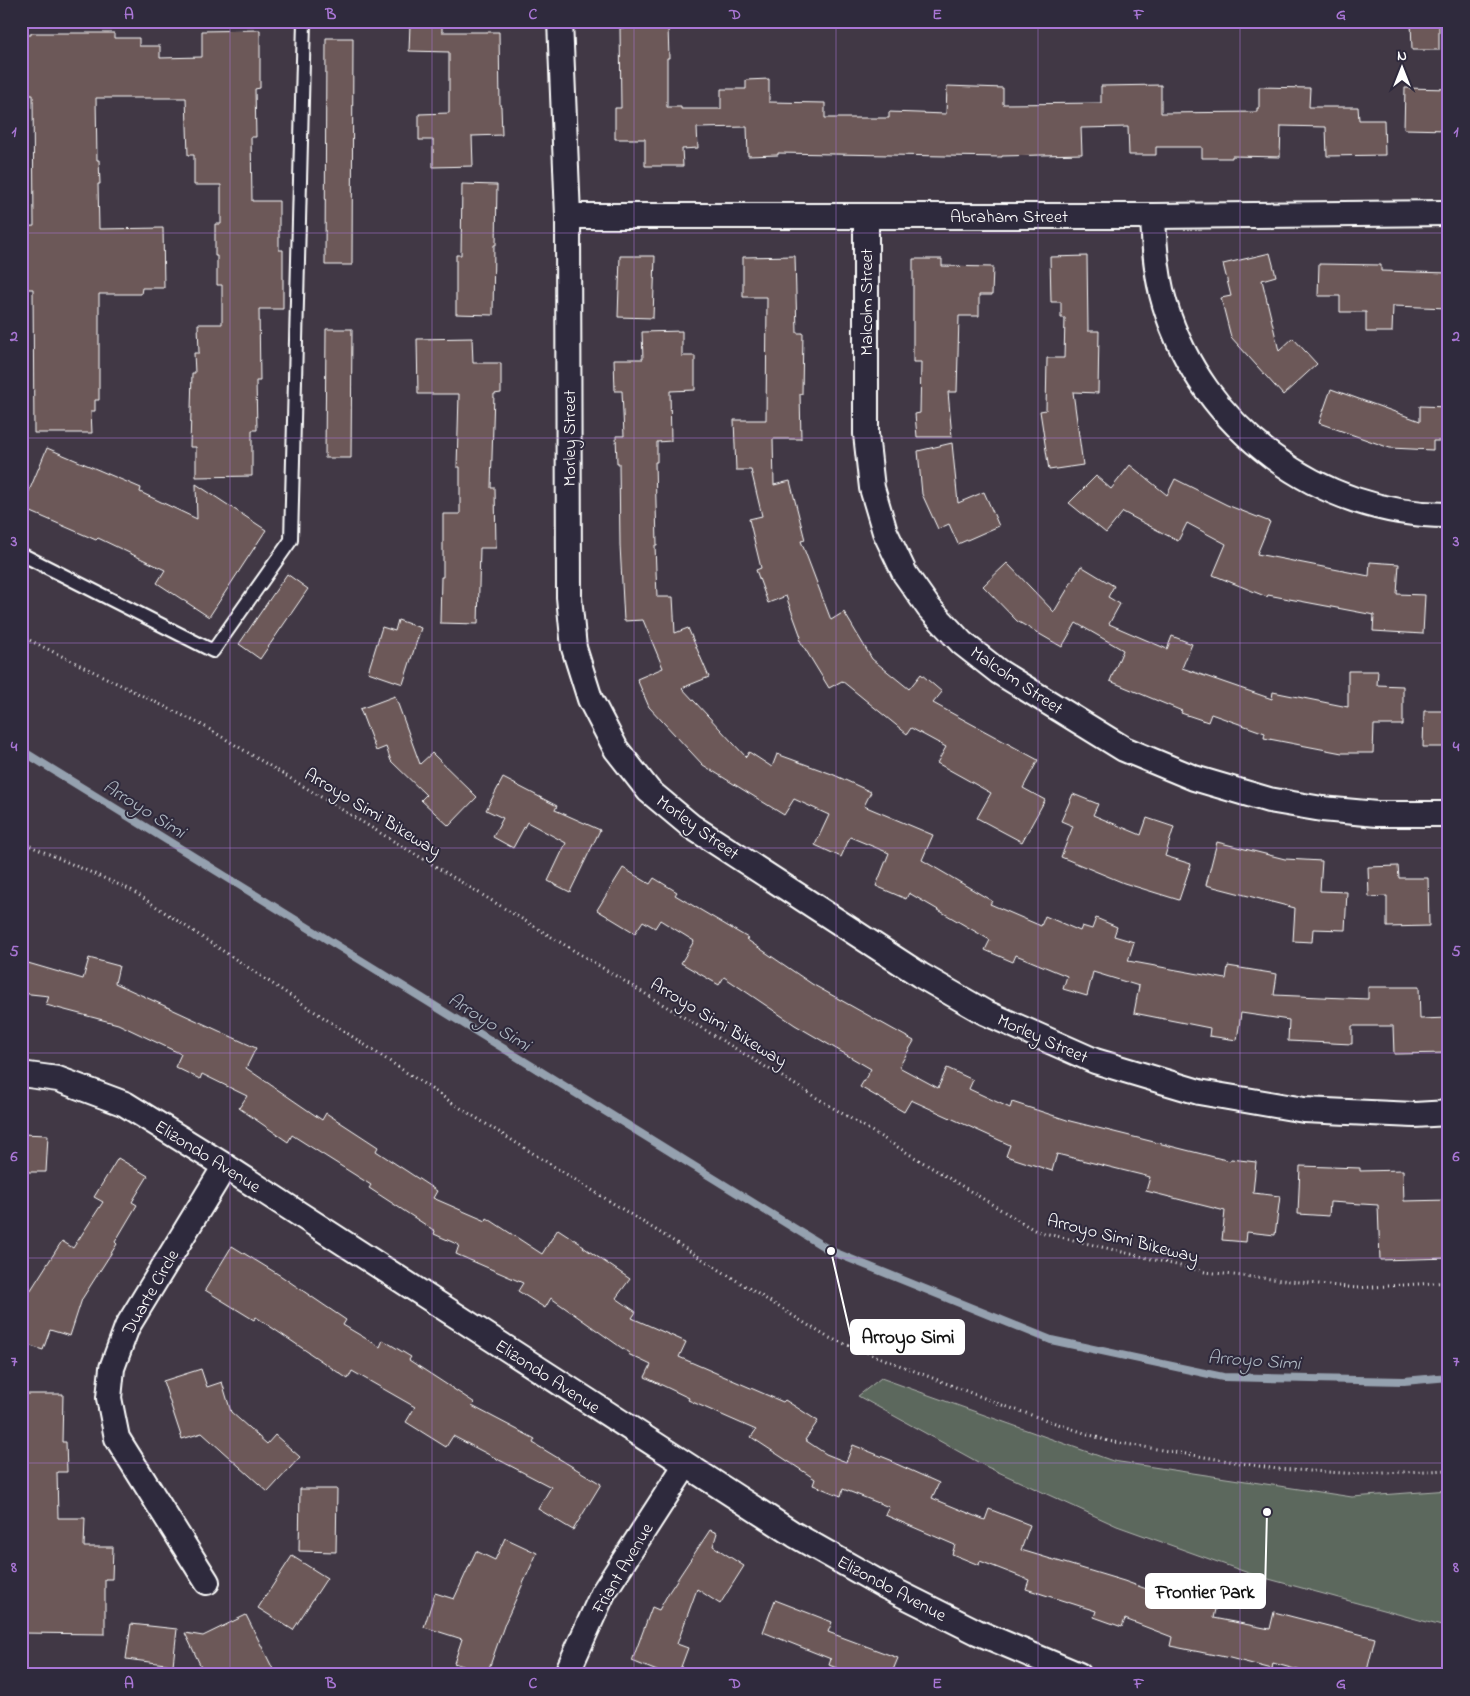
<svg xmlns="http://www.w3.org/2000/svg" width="1470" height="1696" font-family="'Indie Flower',sans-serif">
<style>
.green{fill:#5c685d;stroke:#aeb4ae}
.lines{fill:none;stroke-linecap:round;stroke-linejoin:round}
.stream{stroke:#95a1af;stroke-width:8}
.building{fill:#6c5959;stroke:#fff}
.service-casing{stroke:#fff;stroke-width:16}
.minor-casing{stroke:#fff;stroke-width:28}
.path{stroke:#fff;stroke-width:3;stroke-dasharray:1 4;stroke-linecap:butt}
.service{stroke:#2f2a3d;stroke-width:12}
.minor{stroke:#2f2a3d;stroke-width:24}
.grid{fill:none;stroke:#a976d5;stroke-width:1;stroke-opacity:0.55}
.labels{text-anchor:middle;stroke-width:4;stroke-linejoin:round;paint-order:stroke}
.street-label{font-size:18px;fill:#fff;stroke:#2f2a3d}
.water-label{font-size:19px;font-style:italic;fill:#b0b9c3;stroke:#2f2a3d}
.leader{fill:none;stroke:#fff;stroke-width:2}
.callout-dot{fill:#fff;stroke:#2f2a3d;stroke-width:2}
.callout{fill:#fff;stroke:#fff;stroke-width:2}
.callout-label{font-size:19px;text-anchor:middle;font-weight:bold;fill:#111}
.neatline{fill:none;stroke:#a976d5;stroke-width:2}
.grid-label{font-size:16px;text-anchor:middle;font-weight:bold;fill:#a976d5}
</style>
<rect width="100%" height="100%" fill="#413845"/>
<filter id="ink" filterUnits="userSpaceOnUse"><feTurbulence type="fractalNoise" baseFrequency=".02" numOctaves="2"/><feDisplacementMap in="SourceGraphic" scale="10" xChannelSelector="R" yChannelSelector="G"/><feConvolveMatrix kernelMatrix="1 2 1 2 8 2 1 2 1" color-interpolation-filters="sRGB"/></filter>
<g filter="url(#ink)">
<polygon class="green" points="881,1378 1113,1461 1352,1497 1449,1490 1449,1628 1254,1575 1117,1526 985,1466 858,1396"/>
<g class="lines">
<polyline class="stream" points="21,750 831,1251 1051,1340 1223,1377 1404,1381 1449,1377"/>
</g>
<g class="building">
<polygon points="1411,21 1439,21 1439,50 1412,50"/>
<polygon points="410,24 442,24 442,32 499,32 500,106 501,106 502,135 472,136 473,166 433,167 433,140 419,140 419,114 449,113 449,52 409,51"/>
<polygon points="668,27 669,58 667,58 667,107 681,107 681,109 721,109 721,89 746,89 746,80 769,79 769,102 825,103 825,118 889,118 889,112 946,114 947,86 1003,88 1003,104 1101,103 1101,86 1161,85 1161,113 1257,112 1257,108 1259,108 1259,87 1310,88 1309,107 1358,107 1359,120 1384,120 1385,155 1327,156 1326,127 1281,126 1280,157 1232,156 1232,158 1202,158 1202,147 1156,147 1156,155 1129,155 1128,127 1081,128 1082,154 1002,156 1002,157 778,153 778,155 748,156 747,127 697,128 698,148 682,149 683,166 645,166 645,139 615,139 615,108 621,108 620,28"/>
<polygon points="260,30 260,88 255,89 256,137 251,137 252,201 279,201 279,250 283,250 283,309 259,309 260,381 256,381 257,430 252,430 252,476 196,477 196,447 190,447 192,373 195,373 194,353 199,353 198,324 222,324 222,285 217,285 217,256 215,256 215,224 221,224 221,185 194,185 194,155 188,155 186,98 96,98 97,160 99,160 100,184 98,184 99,229 163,228 164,288 142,288 141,294 99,294 99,400 95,400 95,411 91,411 92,433 34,433 33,289 21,289 21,227 34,226 33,95 21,95 21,35 31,35 31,33 114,33 114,38 139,38 139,46 160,46 160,58 202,57 202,31"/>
<polygon points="326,38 353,38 352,265 325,265"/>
<polygon points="1405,88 1449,89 1449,130 1404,129"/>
<polygon points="462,184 497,185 496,245 494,245 493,315 456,314 456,255 461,255"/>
<polygon points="1270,253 1276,276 1262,280 1279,351 1293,338 1317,364 1283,395 1231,337 1221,298 1231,296 1223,264"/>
<polygon points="620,256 655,256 653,318 618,317"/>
<polygon points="795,256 797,333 803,333 802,394 800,394 801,439 773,439 774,485 790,481 805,540 801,541 831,620 844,612 872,659 909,689 921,674 942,692 933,703 1038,760 1023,788 1045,800 1022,842 977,818 991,793 937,763 946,747 911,728 907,734 842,681 829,688 799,639 801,637 786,596 768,603 756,570 761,568 749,519 762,516 751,470 736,470 734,420 766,420 767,297 743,297 743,257"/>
<polygon points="1087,256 1088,331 1099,331 1098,393 1073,392 1083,465 1049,470 1040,411 1046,410 1047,358 1064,358 1065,318 1061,318 1061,302 1051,302 1050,257"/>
<polygon points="913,259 942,259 942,266 993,267 992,295 979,295 979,316 959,316 957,392 948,392 952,437 917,437 915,414 920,413 921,362 913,362"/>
<polygon points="1319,264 1381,265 1381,271 1449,273 1449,308 1393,306 1392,332 1366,332 1366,312 1340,312 1340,296 1318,296"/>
<polygon points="326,329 352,329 351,458 325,458"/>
<polygon points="682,331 682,356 695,356 695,390 670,391 671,441 657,442 657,462 655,462 657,545 655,545 657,597 673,597 675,633 688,628 709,677 682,688 746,757 749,752 772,767 777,754 832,774 871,792 864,806 933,835 922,860 992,901 990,904 1041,926 1045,916 1080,931 1082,926 1092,929 1096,918 1117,927 1114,936 1134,942 1128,961 1226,979 1228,966 1277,974 1274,995 1368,999 1368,987 1419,987 1420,1019 1449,1018 1449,1053 1394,1054 1393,1026 1352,1026 1352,1044 1288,1041 1289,1020 1241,1013 1237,1040 1209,1036 1210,1028 1134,1013 1139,986 1093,972 1087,996 1063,989 1067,976 1016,955 1013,962 985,950 990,940 909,893 906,899 876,886 889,853 850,837 841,857 815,845 829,815 794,799 784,815 703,765 649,707 637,679 663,668 643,620 624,621 620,545 619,463 617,463 616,436 624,436 622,391 615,391 614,359 643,359 642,332"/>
<polygon points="472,338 473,363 501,363 501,393 494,394 491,488 495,488 496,548 480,548 478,624 440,623 441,577 443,577 443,514 460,514 460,467 457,467 459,394 418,394 417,339"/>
<polygon points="1331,389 1420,421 1420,406 1449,407 1449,441 1433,441 1433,450 1390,448 1319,423"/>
<polygon points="952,443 958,503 984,492 999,526 958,544 949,524 938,529 922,494 918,451"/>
<polygon points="47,448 141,488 140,492 197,519 196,484 266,530 209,617 157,583 165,570 98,538 96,540 22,508"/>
<polygon points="1130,465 1167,495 1175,479 1227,505 1270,522 1257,554 1369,576 1370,562 1399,564 1397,594 1425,595 1423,634 1373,631 1374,615 1268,595 1267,597 1213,575 1226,544 1187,523 1178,541 1123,512 1106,533 1069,503 1096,476 1111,489"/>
<polygon points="1007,563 1054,612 1081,566 1114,586 1108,597 1120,604 1109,624 1167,649 1172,636 1192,644 1182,668 1272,699 1273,692 1348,707 1348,671 1378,671 1377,685 1403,686 1403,725 1374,725 1373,753 1342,753 1264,738 1265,733 1211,714 1208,722 1181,713 1182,711 1110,681 1123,650 1076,623 1062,647 1017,621 983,586"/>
<polygon points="287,574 308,589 260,659 239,644"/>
<polygon points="398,620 421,628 403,684 368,672 382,627 395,631"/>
<polygon points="395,696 420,764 432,753 477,797 449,826 421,800 426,795 391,761 386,747 376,751 360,709"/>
<polygon points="1424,711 1449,711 1449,747 1423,747"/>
<polygon points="503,778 557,806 555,810 600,830 570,892 548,881 566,843 527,822 513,848 493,837 503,818 486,810"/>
<polygon points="1073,794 1098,804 1093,815 1141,835 1147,818 1174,827 1165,856 1191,864 1179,900 1124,883 1061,857 1073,826 1061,821"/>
<polygon points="1217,842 1285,859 1322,861 1320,891 1347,892 1345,930 1313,929 1312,942 1293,941 1295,908 1206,885"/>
<polygon points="1398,866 1399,878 1428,878 1429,926 1387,927 1387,896 1369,897 1368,867"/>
<polygon points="623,868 650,884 654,878 677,892 675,895 748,938 746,939 812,984 914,1041 899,1067 938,1088 947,1068 973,1080 969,1089 1010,1108 1012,1102 1070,1121 1230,1161 1231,1159 1256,1162 1253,1193 1280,1196 1275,1235 1247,1232 1246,1242 1222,1240 1225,1211 1146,1191 1150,1177 1057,1154 1052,1171 1006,1156 1010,1145 911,1100 904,1112 860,1087 871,1069 795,1025 724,977 719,985 681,963 694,941 660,920 655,928 643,921 635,933 597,910"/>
<polygon points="89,958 119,966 115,983 256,1048 246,1068 322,1120 326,1113 378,1147 376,1151 437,1191 433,1198 486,1221 487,1218 542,1254 558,1229 584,1246 583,1247 630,1279 616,1298 636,1312 632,1318 686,1342 679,1357 783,1402 785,1400 818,1421 805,1440 826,1454 846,1462 853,1445 893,1461 892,1462 939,1483 932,1498 985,1520 989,1509 1030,1525 1021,1550 1124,1581 1180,1601 1180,1598 1216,1605 1213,1618 1270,1629 1274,1612 1375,1638 1366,1675 1316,1675 1273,1663 1272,1669 1230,1658 1170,1646 1172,1637 1125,1619 1122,1627 1094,1617 1096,1611 1026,1589 1029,1580 980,1561 979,1565 952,1554 955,1545 885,1515 889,1507 843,1489 841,1496 813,1485 815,1479 751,1437 756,1430 688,1400 689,1398 645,1377 651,1365 628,1354 629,1353 551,1298 545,1308 518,1291 523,1283 456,1254 459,1245 434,1234 435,1231 369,1188 371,1185 292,1135 288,1142 239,1108 247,1096 202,1074 200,1079 175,1067 181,1054 118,1024 46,1005 49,996 21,993 21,961 83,979"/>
<polygon points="21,1134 48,1135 46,1172 21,1172"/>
<polygon points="118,1158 148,1176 132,1202 137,1205 115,1242 117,1244 82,1299 70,1336 50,1330 43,1350 21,1343 21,1294 27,1296 62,1241 73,1248 103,1202 94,1197"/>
<polygon points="1300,1166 1360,1168 1360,1171 1403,1170 1404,1201 1449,1200 1449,1258 1380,1260 1378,1205 1330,1202 1329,1216 1298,1214"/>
<polygon points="232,1246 281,1276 346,1320 343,1325 380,1347 383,1340 411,1357 409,1360 475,1403 472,1406 535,1439 533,1443 601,1484 573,1530 538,1509 551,1487 453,1436 446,1447 406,1422 415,1407 352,1371 348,1379 256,1317 254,1320 205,1290"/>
<polygon points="201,1369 207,1387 222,1382 231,1412 267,1444 275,1435 300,1457 268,1492 202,1433 182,1439 163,1381"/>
<polygon points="21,1394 63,1394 62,1442 66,1442 67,1472 57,1472 58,1518 85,1518 84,1547 113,1547 112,1579 105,1579 105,1634 21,1633 24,1536 23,1536 23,1498 21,1498"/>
<polygon points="300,1489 337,1489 336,1552 299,1551"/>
<polygon points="710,1530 717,1533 713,1546 744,1566 720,1604 697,1589 677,1644 688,1648 678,1675 667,1675 632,1661 652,1607 659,1610 669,1592"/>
<polygon points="505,1538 537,1553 505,1623 487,1674 454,1663 462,1639 424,1627 435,1593 454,1599 476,1551 495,1560"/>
<polygon points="292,1556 327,1578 293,1630 258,1608"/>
<polygon points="775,1600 832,1622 828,1632 898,1658 891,1675 854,1675 829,1665 831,1659 763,1632"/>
<polygon points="246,1615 276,1675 205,1675 185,1633 203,1636"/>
<polygon points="131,1624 177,1629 173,1665 126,1659"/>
</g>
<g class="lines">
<g class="service-casing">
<polyline id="service" points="21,554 213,651 291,540 304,21"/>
</g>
<g class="minor-casing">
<g id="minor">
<polyline points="560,21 568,216 569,597 574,648 590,699 616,749 649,791 691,826 920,975 984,1012 1095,1061 1199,1092 1304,1110 1414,1115 1449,1113"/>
<polyline points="568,216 1153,216 1449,213"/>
<polyline points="866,216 866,434 872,488 885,532 905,574 929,608 962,643 999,672 1124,749 1194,778 1269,800 1322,809 1377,814 1449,814"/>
<path d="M 1153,216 C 1154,245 1156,276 1165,305 C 1202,428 1320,516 1449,515"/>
<polyline points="21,1074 58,1079 125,1104 225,1166 795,1535 883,1585 977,1632 1079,1675"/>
<polyline points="207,1582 117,1438 109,1398 112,1368 127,1327 225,1166"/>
<polyline points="566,1675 603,1593 685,1466"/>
</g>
</g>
<g class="path">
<polyline points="21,636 204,726 1036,1231 1205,1272 1357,1288 1449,1282"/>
<polyline points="21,842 131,890 454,1104 827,1337 1002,1405 1108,1441 1277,1469 1360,1474 1449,1470"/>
</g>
<use href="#service" class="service"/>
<use href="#minor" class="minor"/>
</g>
</g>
<path class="grid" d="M 230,21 L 230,1675M 432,21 L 432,1675M 634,21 L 634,1675M 836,21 L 836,1675M 1038,21 L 1038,1675M 1240,21 L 1240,1675M 21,233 L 1449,233M 21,438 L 1449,438M 21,643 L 1449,643M 21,848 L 1449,848M 21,1053 L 1449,1053M 21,1258 L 1449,1258M 21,1463 L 1449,1463"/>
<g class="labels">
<g class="street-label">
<text x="1009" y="222">Abraham Street</text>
<text transform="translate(866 302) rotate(-90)" y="6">Malcolm Street</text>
<text transform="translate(569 438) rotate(-90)" y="6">Morley Street</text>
<text transform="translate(1017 680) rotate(34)" y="6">Malcolm Street</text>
<text transform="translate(373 812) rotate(31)" y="6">Arroyo Simi Bikeway</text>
<text transform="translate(698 827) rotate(36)" y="6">Morley Street</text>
<text transform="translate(719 1022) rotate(31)" y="6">Arroyo Simi Bikeway</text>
<text transform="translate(1043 1038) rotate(24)" y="6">Morley Street</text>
<text transform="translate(208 1156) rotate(32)" y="6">Elizondo Avenue</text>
<text transform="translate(1123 1238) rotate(14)" y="6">Arroyo Simi Bikeway</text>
<text transform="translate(150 1292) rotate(-60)" y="6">Duarte Circle</text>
<text transform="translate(548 1376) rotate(33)" y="6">Elizondo Avenue</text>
<text transform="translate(622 1568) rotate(-59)" y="6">Friant Avenue</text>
<text transform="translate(892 1588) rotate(28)" y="6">Elizondo Avenue</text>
</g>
<g class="water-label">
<text transform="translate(145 808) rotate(32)" y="7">Arroyo Simi</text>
<text transform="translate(490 1021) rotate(32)" y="7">Arroyo Simi</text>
<text transform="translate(1254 1359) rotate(4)" y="7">Arroyo Simi</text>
</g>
</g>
<path class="leader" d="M831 1251L851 1337M1267 1512L1265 1591"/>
<g class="callout-dot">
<circle cx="831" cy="1251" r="5"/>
<circle cx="1267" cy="1512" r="5"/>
</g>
<g class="callout">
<rect x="851" y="1320" width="113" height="34" rx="5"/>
<rect x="1146" y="1574" width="119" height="34" rx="5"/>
</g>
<g class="callout-label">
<text x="908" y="1343">Arroyo Simi</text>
<text x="1205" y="1598">Frontier Park</text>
</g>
<rect width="1470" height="1696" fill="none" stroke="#2f2a3d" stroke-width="55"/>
<g transform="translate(1402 68)" stroke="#2f2a3d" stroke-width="4" paint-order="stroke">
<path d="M0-4L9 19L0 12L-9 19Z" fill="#ffffff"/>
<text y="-8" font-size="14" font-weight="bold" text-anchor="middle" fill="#ffffff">N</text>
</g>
<rect x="28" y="28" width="1414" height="1640" class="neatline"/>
<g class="grid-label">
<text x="129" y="19">A</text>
<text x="331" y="19">B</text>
<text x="533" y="19">C</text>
<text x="735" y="19">D</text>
<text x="937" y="19">E</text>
<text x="1139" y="19">F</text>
<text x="1341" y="19">G</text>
<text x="14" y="136">1</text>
<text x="1456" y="136">1</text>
<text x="14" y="341">2</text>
<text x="1456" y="341">2</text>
<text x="14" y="546">3</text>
<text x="1456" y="546">3</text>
<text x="14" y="751">4</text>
<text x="1456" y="751">4</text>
<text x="14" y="956">5</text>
<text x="1456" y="956">5</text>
<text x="14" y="1161">6</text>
<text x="1456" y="1161">6</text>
<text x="14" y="1366">7</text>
<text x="1456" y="1366">7</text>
<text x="14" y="1572">8</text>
<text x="1456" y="1572">8</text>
<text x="129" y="1688">A</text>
<text x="331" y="1688">B</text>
<text x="533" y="1688">C</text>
<text x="735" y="1688">D</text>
<text x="937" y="1688">E</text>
<text x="1139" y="1688">F</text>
<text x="1341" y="1688">G</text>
</g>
</svg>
